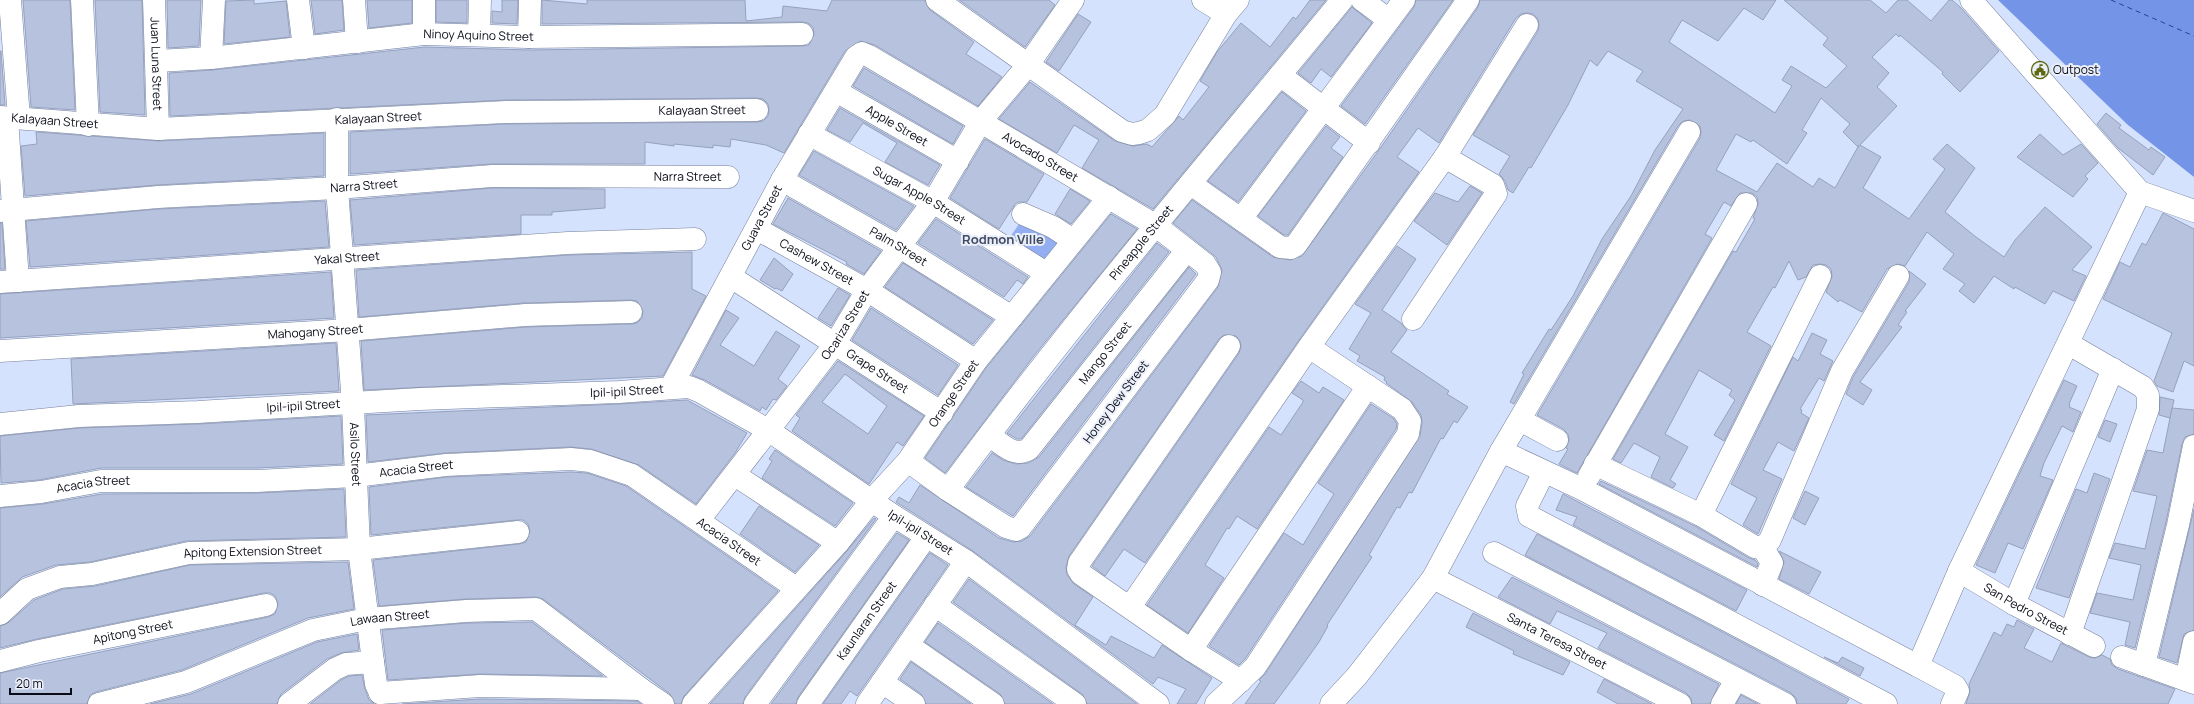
<svg xmlns="http://www.w3.org/2000/svg" width="2194" height="704" font-family="Manrope,sans-serif">
<style>
.green{fill:#93aef1}
.water{fill:#7394e7}
.lines{fill:none;stroke-linecap:round;stroke-linejoin:round}
.ferry{stroke:#2642a2;stroke-width:1;stroke-dasharray:5 4;stroke-linecap:butt}
.building{fill:#b7c3de;stroke:#96a2bc;fill-rule:evenodd}
.minor-casing{stroke:#76819a;stroke-width:23}
.minor{stroke:#fff;stroke-width:22}
.labels{text-anchor:middle;stroke-width:4;stroke-linejoin:round;paint-order:stroke}
.street-label{font-size:12px;fill:#090c16;stroke:#eaeffa}
.poi-label{font-size:12px;fill:#090c16;stroke:#eaeffa;text-anchor:start}
.neighbourhood-label{font-size:13px;font-weight:bold;fill:#404a61;stroke:#eaeffa}
</style>
<rect width="100%" height="100%" fill="#d5e2fe"/>
<polygon class="green" points="1028,211 1076,245 1054,277 1006,243"/>
<polygon class="water" points="1998,0 2194,0 2194,177 2128,125"/>
<g class="lines">
<polyline class="ferry" points="2111,0 2194,36"/>
</g>
<g class="building">
<polygon points="23,0 70,0 75,110 31,107"/>
<polygon points="95,0 142,0 145,115 100,112"/>
<polygon points="167,0 201,0 199,46 168,48"/>
<polygon points="254,0 254,4 286,1 290,37 224,44 226,1"/>
<polygon points="311,0 342,0 344,30 315,34"/>
<polygon points="367,0 412,0 412,23 369,28"/>
<polygon points="436,0 467,0 467,23 436,22"/>
<polygon points="502,0 518,0 517,24 492,23 492,11 502,12"/>
<polygon points="542,0 587,4 587,0 745,0 746,21 782,17 783,6 827,11 832,0 925,0 930,10 974,42 966,54 1002,77 978,106 875,45 860,41 845,51 784,153 766,145 731,139 730,147 713,145 713,148 674,144 674,146 645,142 645,164 491,164 350,174 350,132 506,124 757,122 763,121 768,116 769,110 768,104 763,99 757,98 506,100 170,116 169,73 212,70 425,47 529,50 802,46 809,45 814,34 813,27 808,23 802,22 542,24"/>
<polygon points="959,0 1049,0 1055,5 1025,47"/>
<polygon points="1310,0 1326,0 1153,209 1082,168 1099,140 1074,125 1057,153 999,119 1030,82 1115,141 1133,146 1147,144 1152,147 1179,116 1183,120 1209,87 1200,81 1217,52 1241,23 1270,47 1293,17 1296,19"/>
<polygon points="1416,0 1453,0 1365,124 1341,106 1414,7"/>
<path d="M 1480,0 L 1776,0 L 1763,20 L 1744,8 L 1718,41 L 1682,20 L 1669,42 L 1775,113 L 1792,86 L 1782,80 L 1791,66 L 1826,88 L 1847,66 L 1823,45 L 1828,38 L 1784,0 L 1870,0 L 1886,13 L 1898,0 L 1907,0 L 1931,21 L 1949,0 L 1952,0 L 1961,8 L 1999,51 L 1960,92 L 1942,74 L 1943,72 L 1900,35 L 1899,37 L 1896,34 L 1872,57 L 1889,73 L 1877,87 L 1897,106 L 1860,145 L 1881,157 L 1863,188 L 1909,219 L 1945,169 L 1933,159 L 1947,144 L 1975,168 L 1945,212 L 1976,237 L 2004,257 L 2015,240 L 2045,207 L 2092,247 L 2072,270 L 2086,276 L 2074,301 L 2053,291 L 2045,304 L 2015,287 L 2014,289 L 1994,276 L 1974,303 L 1959,291 L 1965,284 L 1943,269 L 1954,254 L 1927,232 L 1905,266 L 1898,264 L 1887,269 L 1862,312 L 1840,300 L 1838,302 L 1826,292 L 1832,276 L 1831,269 L 1826,265 L 1820,264 L 1813,265 L 1806,277 L 1798,280 L 1789,261 L 1775,288 L 1773,287 L 1747,332 L 1771,346 L 1724,441 L 1714,435 L 1735,400 L 1729,395 L 1732,390 L 1699,370 L 1665,434 L 1688,447 L 1670,480 L 1676,484 L 1673,488 L 1651,477 L 1660,457 L 1634,443 L 1621,463 L 1613,459 L 1733,251 L 1736,252 L 1755,219 L 1753,218 L 1758,204 L 1757,197 L 1752,193 L 1740,193 L 1731,206 L 1724,202 L 1705,234 L 1712,238 L 1577,473 L 1559,464 L 1568,449 L 1566,448 L 1569,440 L 1568,434 L 1563,429 L 1537,415 L 1700,138 L 1701,132 L 1700,126 L 1690,120 L 1683,121 L 1678,126 L 1514,404 L 1510,402 L 1524,374 L 1522,373 L 1549,329 L 1551,330 L 1573,296 L 1602,239 L 1631,196 L 1655,150 L 1683,109 L 1636,81 L 1643,71 L 1608,51 L 1597,66 L 1590,60 L 1568,105 L 1531,168 L 1529,167 L 1513,193 L 1508,190 L 1505,181 L 1499,174 L 1510,156 L 1473,135 L 1538,31 L 1539,25 L 1538,19 L 1533,14 L 1527,13 L 1521,14 L 1516,18 L 1439,143 L 1418,128 L 1397,157 L 1419,172 L 1299,340 L 1145,563 L 1124,549 L 1105,576 L 1092,566 L 1239,353 L 1241,347 L 1240,341 L 1236,336 L 1224,335 L 1219,339 L 1069,556 L 1066,567 L 1067,575 L 1074,584 L 1093,597 L 1075,625 L 1106,645 L 1111,636 L 1154,658 L 1162,645 L 1212,678 L 1196,704 L 1177,704 L 1186,689 L 1158,677 L 1153,684 L 973,551 L 896,502 L 899,497 L 909,503 L 920,485 L 999,538 L 1013,542 L 1022,541 L 1030,536 L 1218,287 L 1222,270 L 1216,257 L 1173,223 L 1192,200 L 1273,257 L 1290,260 L 1302,256 L 1379,150 L 1478,7 ZM 1821,98 L 1850,124 L 1843,132 L 1858,147 L 1859,145 L 1835,188 L 1819,178 L 1813,187 L 1777,163 L 1757,192 L 1716,170 L 1736,134 L 1751,142 L 1753,140 L 1787,164 L 1807,133 L 1802,130 Z"/>
<polygon points="1352,7 1372,23 1331,77 1321,69 1311,83 1298,73"/>
<polygon points="1078,14 1091,22 1059,71 1046,62"/>
<polygon points="0,51 1,51 5,105 0,105"/>
<polygon points="864,68 963,126 953,144 853,86"/>
<polygon points="1282,92 1306,111 1238,202 1208,181"/>
<polygon points="840,108 940,165 928,185 885,162 897,143 863,123 850,142 827,130"/>
<polygon points="2106,113 2121,125 2119,128 2149,150 2151,147 2165,157 2153,175 2118,148 2097,124"/>
<polygon points="1326,126 1340,137 1331,148 1343,157 1288,235 1284,235 1258,216"/>
<polygon points="36,132 159,141 324,133 324,176 157,185 25,196 21,146 37,144"/>
<polygon points="2040,134 2063,155 2081,144 2098,163 2085,176 2088,179 2073,197 2017,157"/>
<polygon points="985,139 1044,174 1027,202 1018,202 1015,204 999,229 950,198"/>
<polygon points="814,151 914,206 896,230 799,175"/>
<polygon points="1470,186 1482,193 1447,245 1414,221 1435,193 1458,202"/>
<polygon points="492,188 605,189 605,208 552,212 552,215 521,215 521,234 354,245 350,200"/>
<polygon points="1070,189 1090,201 1071,224 1055,214"/>
<polygon points="788,198 881,251 864,274 846,264 847,262 773,224"/>
<polygon points="325,201 329,247 30,267 26,221 159,209"/>
<polygon points="2163,213 2194,229 2194,366 2184,361 2173,392 2157,386 2154,381 2172,333 2103,299 2120,262 2130,267 2142,243 2146,245"/>
<polygon points="1111,214 1137,229 1033,357 945,473 925,458 986,368"/>
<polygon points="936,219 1028,277 1023,284 1017,280 1004,297 918,243"/>
<polygon points="0,223 2,223 5,269 0,269"/>
<polygon points="1157,243 1169,252 1021,439 1017,439 1007,433"/>
<polygon points="1397,246 1416,259 1382,310 1401,323 1407,330 1391,352 1449,391 1447,394 1468,407 1457,423 1454,421 1443,439 1441,438 1412,493 1409,492 1400,508 1397,507 1369,555 1372,557 1327,625 1328,626 1319,642 1294,677 1274,704 1245,704 1261,681 1259,680 1265,674 1420,436 1422,423 1421,415 1412,402 1386,383 1387,382 1384,380 1385,377 1357,361 1360,356 1349,349 1371,313 1355,304"/>
<polygon points="692,252 692,289 706,296 663,376 364,390 361,341 526,327 631,324 637,323 642,318 643,311 637,301 631,300 524,303 359,317 356,270 569,255"/>
<polygon points="774,258 793,274 782,291 776,288 775,289 760,280"/>
<polygon points="903,263 993,320 973,344 885,287"/>
<polygon points="1189,267 1196,274 1013,516 966,487 992,453 1003,460 1016,464 1028,463 1039,457"/>
<polygon points="1909,271 1926,284 1905,311 1907,312 1898,325 1902,327 1860,382 1872,390 1863,405 1846,394 1853,377 1909,282"/>
<polygon points="331,272 334,318 0,338 0,294"/>
<polygon points="838,288 850,295 831,326 818,318"/>
<polygon points="871,308 958,365 938,395 852,340"/>
<polygon points="726,310 739,318 720,345 754,366 776,331 800,346 778,379 787,386 776,400 773,399 766,410 762,407 760,411 705,380 692,375"/>
<polygon points="1812,333 1827,340 1820,354 1833,361 1824,381 1819,378 1800,409 1802,410 1801,413 1809,418 1794,451 1778,442 1763,470 1782,479 1758,534 1743,525 1757,498 1731,484 1793,357 1798,361"/>
<polygon points="336,343 339,391 73,404 71,359"/>
<path d="M 838,361 L 924,416 L 903,446 L 897,442 L 869,484 L 792,431 L 800,418 L 796,415 ZM 845,374 L 887,406 L 868,434 L 822,402 Z"/>
<polygon points="2064,380 2077,386 2069,404 2070,405 2069,407 2081,412 2073,432 2062,426 2044,463 2040,476 2053,480 2023,549 2008,543 1995,573 1976,565"/>
<polygon points="1301,381 1319,393 1323,387 1344,400 1257,529 1237,516 1229,529 1227,528 1205,565 1224,578 1188,633 1147,605 1269,427 1281,435 1303,402 1303,400 1292,393"/>
<polygon points="2160,397 2174,400 2170,418 2159,415"/>
<polygon points="687,400 747,433 735,453 696,504 639,465 591,449 570,447 445,453 368,462 366,415 619,404"/>
<polygon points="1371,404 1393,418 1397,424 1396,429 1245,659 1239,665 1209,646 1284,533 1303,545 1334,494 1318,483"/>
<polygon points="2172,408 2194,410 2194,434 2185,437 2182,444 2166,522 2135,648 2125,645 2130,622 2090,613 2097,593 2133,600 2141,565 2109,558 2115,543 2145,549 2157,496 2133,491 2147,450 2163,453"/>
<polygon points="341,416 343,464 257,468 101,468 39,480 1,483 0,436 80,428 199,424"/>
<polygon points="2105,420 2117,424 2110,442 2098,437"/>
<polygon points="775,450 853,503 835,526 762,478 772,461 769,459"/>
<polygon points="571,472 587,473 626,486 778,591 684,696 681,704 675,704 670,694 543,599 536,597 466,599 379,606 373,560 519,544 526,542 530,531 528,524 523,520 517,520 371,535 369,487 447,477"/>
<polygon points="2094,473 2110,479 2069,598 2036,588 2076,489 2087,493"/>
<polygon points="1601,481 1695,526 1749,558 1755,560 1758,564 1757,567 1599,484"/>
<polygon points="344,489 346,537 186,541 90,562 56,565 22,577 0,597 0,508 43,504 102,494 258,493"/>
<polygon points="1805,491 1819,498 1805,525 1793,518"/>
<polygon points="1563,494 1747,590 1736,611 1573,525 1577,517 1556,510"/>
<polygon points="759,506 819,545 795,572 740,534"/>
<polygon points="2194,509 2194,630 2184,634 2177,663 2159,657"/>
<polygon points="874,518 876,519 745,697 743,704 710,704 847,551"/>
<polygon points="897,533 909,540 798,697 796,704 771,704"/>
<polygon points="1537,534 1849,699 1846,704 1797,704 1796,698 1791,693 1525,555"/>
<polygon points="1779,551 1821,572 1809,594 1779,579 1784,562"/>
<polygon points="930,553 948,565 857,696 850,691 841,704 823,704"/>
<polygon points="348,562 354,609 308,618 182,670 96,692 90,695 87,704 0,704 0,673 268,617 275,614 278,603 275,596 270,593 264,593 37,639 0,648 0,626 8,623 34,600 63,589 95,586 190,565"/>
<polygon points="1512,577 1719,684 1710,704 1692,704 1691,698 1686,693 1598,648 1607,633 1557,611 1550,624 1498,597"/>
<polygon points="969,579 1137,704 1087,704 1082,694 953,602"/>
<polygon points="1473,613 1570,662 1563,675 1513,654 1514,651 1466,627"/>
<polygon points="2017,620 2034,629 2024,648 2052,662 2061,643 2089,657 2095,658 2102,655 2110,659 2112,665 2118,669 2175,689 2168,704 1966,704 1970,691 1969,684 1994,632 2001,636 2007,624 2014,627"/>
<polygon points="532,622 603,676 480,674 388,680 382,630 467,623"/>
<polygon points="938,623 1053,704 1005,704 1000,694 925,642"/>
<polygon points="357,634 359,650 341,653 327,659 281,694 277,704 150,704 191,694 317,642"/>
<polygon points="1824,657 1838,663 1842,657 1864,668 1860,676"/>
<polygon points="911,662 971,704 926,704 921,694 900,679"/>
<polygon points="362,675 365,689 369,700 374,704 310,704 341,680 349,676"/>
<polygon points="1604,679 1652,704 1618,704 1597,692"/>
<polygon points="1741,695 1758,704 1736,704"/>
<polygon points="480,699 637,701 641,704 402,704"/>
</g>
<g class="lines">
<g class="minor-casing">
<g id="minor">
<polyline points="10,0 19,118"/>
<polyline points="82,0 88,125"/>
<path id="s1" d="M 154,0 L 158,129"/>
<polyline points="298,0 304,48"/>
<polyline points="354,0 357,42"/>
<polyline points="424,0 424,34"/>
<polyline points="937,0 1122,131 1132,134 1139,133 1148,130 1165,115 1226,14"/>
<polyline points="1203,0 1226,14 1238,0"/>
<polyline points="1362,0 1389,20"/>
<polyline points="1971,0 2140,192 2194,211"/>
<polyline points="479,35 480,0"/>
<polyline points="529,37 530,0"/>
<polyline points="211,58 214,0"/>
<path id="s2" d="M 157,61 L 211,58 L 424,34 L 529,37 L 802,34"/>
<polyline points="1280,75 1369,143"/>
<path id="s3" d="M 836,91 L 958,161"/>
<path id="s4" d="M 0,117 L 158,129 L 506,112 L 757,110"/>
<polyline points="7,118 18,281"/>
<path id="s5" d="M 337,119 L 337,188 L 353,405 L 359,549 L 373,662 L 376,684 L 380,693"/>
<path id="s6" d="M 809,134 L 933,202 L 1046,273"/>
<path id="s7" d="M 782,180 L 900,247 L 1012,317"/>
<polyline points="1191,184 1280,247 1291,248 1296,245 1468,0"/>
<path id="s8" d="M 0,211 L 158,197 L 337,188 L 492,176 L 728,177"/>
<polyline points="1023,214 1053,227 1073,240"/>
<polyline points="1241,219 1404,0"/>
<path id="s9" d="M 757,229 L 867,290 L 976,361"/>
<path id="s10" d="M 731,277 L 942,413"/>
<path id="s11" d="M 0,282 L 568,243 L 695,239"/>
<polyline points="1413,319 1496,194 1493,185 1445,157"/>
<polyline points="2069,344 2143,387 2148,395 2148,409 2070,634"/>
<polyline points="1229,346 1079,563 1078,569 1081,574 1191,650 1241,681"/>
<path id="s12" d="M 0,351 L 348,330 L 525,315 L 631,312"/>
<path id="s13" d="M 671,387 L 782,180 L 856,57 L 862,53 L 869,56 L 1155,225 L 1205,264 L 1210,272 L 1208,280 L 1020,528 L 1016,530 L 1006,527 L 948,490 L 908,461"/>
<polyline points="1520,420 1557,440"/>
<path id="s14" d="M 0,424 L 79,416 L 198,412 L 420,399 L 619,392 L 689,387 L 699,391 L 768,430 L 894,516 L 966,561 L 1158,704"/>
<path id="s15" d="M 989,435 C 1002,444 1014,458 1029,449 L 1187,250"/>
<polyline points="1501,451 1582,489 1918,666 1959,571 2140,192"/>
<polyline points="1595,464 1701,515 1755,547 1763,548 1770,540 1842,371 1898,276"/>
<polyline points="1544,472 1527,506 1529,516 1886,704"/>
<polyline points="735,475 838,543"/>
<polyline points="1589,476 1746,204"/>
<path id="s16" d="M 948,490 C 1072,321 1209,162 1342,0"/>
<path id="s17" d="M 0,496 L 41,492 L 101,481 L 257,481 L 355,476 L 446,465 L 571,459 L 590,461 L 632,475 L 796,588"/>
<polyline points="1701,515 1820,276"/>
<path id="s18" d="M 699,520 L 835,344 L 867,290 L 933,202 L 981,121 L 1028,65 L 1073,0"/>
<polyline points="1494,553 1785,704"/>
<path id="s19" d="M 1959,571 L 2014,604 L 2094,646"/>
<path id="s20" d="M 1433,578 L 1680,704"/>
<polyline points="1763,585 1772,563 1763,548"/>
<polyline points="2014,604 2113,369"/>
<polyline points="935,605 1075,704"/>
<polyline points="1130,607 1309,347 1445,157 1527,25"/>
<path id="s21" d="M 0,614 L 27,589 L 60,577 L 92,574 L 189,553 L 359,549 L 518,532"/>
<polyline points="908,645 993,704"/>
<polyline points="1191,650 1368,386"/>
<polyline points="2122,657 2194,683"/>
<path id="s22" d="M 0,661 L 39,651 L 266,605"/>
<polyline points="2144,665 2178,525 2194,446"/>
<polyline points="1918,666 1955,686 1958,691 1952,704"/>
<polyline points="2186,680 2194,642"/>
<polyline points="882,682 914,704"/>
<polyline points="380,693 480,686 641,689"/>
<path id="s23" d="M 99,704 L 186,682 L 313,630 L 367,619 L 466,611 L 536,609 L 641,689 L 663,704"/>
<polyline points="289,704 335,669 346,664 373,662"/>
<path id="s24" d="M 693,704 L 838,543 L 872,500 L 908,461 L 976,361 L 1109,197"/>
<polyline points="755,704 894,516"/>
<path id="s25" d="M 808,704 L 926,537"/>
<polyline points="867,704 966,561"/>
<polyline points="1216,704 1255,667 1408,434 1410,421 1402,409 1309,347"/>
<polyline points="1331,704 1357,676 1433,578 1501,451 1689,132"/>
<polyline points="1722,704 1736,680"/>
</g>
</g>
<use href="#minor" class="minor"/>
</g>
<defs>
<g id="civic-ring" transform="scale(0.9)"><circle r="9.5" fill="#eaeffa" stroke="#5e690e" stroke-width="1.5"/><path d="M-.6-6.5H3V-4.5H.6V-3L4-1V1h2V6H-6V1h2V-1L-.6-3ZM-1.2 2.5V6h2.4V2.5Z" fill="#5e690e"/></g>
</defs>
<g fill-rule="evenodd">
<use href="#civic-ring" x="2040" y="70"/>
</g>
<g class="labels">
<g class="street-label">
<text dy="4" stroke="none"><textPath href="#s2" startOffset="323">Ninoy Aquino Street</textPath></text>
<text dy="4" stroke="none"><textPath href="#s1" startOffset="64">Juan Luna Street</textPath></text>
<text dy="4" stroke="none"><textPath href="#s4" startOffset="703">Kalayaan Street</textPath></text>
<text dy="4" stroke="none"><textPath href="#s4" startOffset="379">Kalayaan Street</textPath></text>
<text dy="4" stroke="none"><textPath href="#s4" startOffset="55">Kalayaan Street</textPath></text>
<text dy="4" stroke="none"><textPath href="#s3" startOffset="70">Apple Street</textPath></text>
<text dy="4" stroke="none"><textPath href="#s13" startOffset="592">Avocado Street</textPath></text>
<text dy="4" stroke="none"><textPath href="#s8" startOffset="689">Narra Street</textPath></text>
<text dy="4" stroke="none"><textPath href="#s8" startOffset="365">Narra Street</textPath></text>
<text dy="4" stroke="none"><textPath href="#s6" startOffset="126">Sugar Apple Street</textPath></text>
<text dy="4" stroke="none"><textPath href="#s13" startOffset="192">Guava Street</textPath></text>
<text dy="4" stroke="none"><textPath href="#s16" startOffset="314">Pineapple Street</textPath></text>
<text dy="4" stroke="none"><textPath href="#s7" startOffset="134">Palm Street</textPath></text>
<text dy="4" stroke="none"><textPath href="#s11" startOffset="348">Yakal Street</textPath></text>
<text dy="4" stroke="none"><textPath href="#s9" startOffset="68">Cashew Street</textPath></text>
<text dy="4" stroke="none"><textPath href="#s18" startOffset="244">Ocariza Street</textPath></text>
<text dy="4" stroke="none"><textPath href="#s12" startOffset="316">Mahogany Street</textPath></text>
<text dy="4" stroke="none"><textPath href="#s15" startOffset="168">Mango Street</textPath></text>
<text dy="4" stroke="none"><textPath href="#s10" startOffset="174">Grape Street</textPath></text>
<text dy="4" stroke="none"><textPath href="#s14" startOffset="628">Ipil-ipil Street</textPath></text>
<text dy="4" stroke="none"><textPath href="#s24" startOffset="406">Orange Street</textPath></text>
<text transform="translate(1116 402) rotate(-53)" y="4">Honey Dew Street</text>
<text dy="4" stroke="none"><textPath href="#s14" startOffset="304">Ipil-ipil Street</textPath></text>
<text dy="4" stroke="none"><textPath href="#s5" startOffset="336">Asilo Street</textPath></text>
<text dy="4" stroke="none"><textPath href="#s17" startOffset="418">Acacia Street</textPath></text>
<text dy="4" stroke="none"><textPath href="#s17" startOffset="94">Acacia Street</textPath></text>
<text dy="4" stroke="none"><textPath href="#s14" startOffset="964">Ipil-ipil Street</textPath></text>
<text dy="4" stroke="none"><textPath href="#s17" startOffset="754">Acacia Street</textPath></text>
<text dy="4" stroke="none"><textPath href="#s21" startOffset="267">Apitong Extension Street</textPath></text>
<text dy="4" stroke="none"><textPath href="#s19" startOffset="77">San Pedro Street</textPath></text>
<text dy="4" stroke="none"><textPath href="#s23" startOffset="305">Lawaan Street</textPath></text>
<text dy="4" stroke="none"><textPath href="#s25" startOffset="102">Kaunlaran Street</textPath></text>
<text dy="4" stroke="none"><textPath href="#s22" startOffset="136">Apitong Street</textPath></text>
<text dy="4" stroke="none"><textPath href="#s20" startOffset="139">Santa Teresa Street</textPath></text>
</g>
<g class="poi-label">
<text x="2053" y="74">Outpost</text>
</g>
<g class="neighbourhood-label">
<text x="1003" y="244">Rodmon Ville</text>
</g>
</g>
<path d="M10 688v6h61v-6" fill="none" stroke="#090c16" stroke-width="2"/>
<text x="16" y="688" font-size="12" fill="#090c16" stroke="#eaeffa" stroke-width="3" paint-order="stroke">20 m</text>
</svg>
